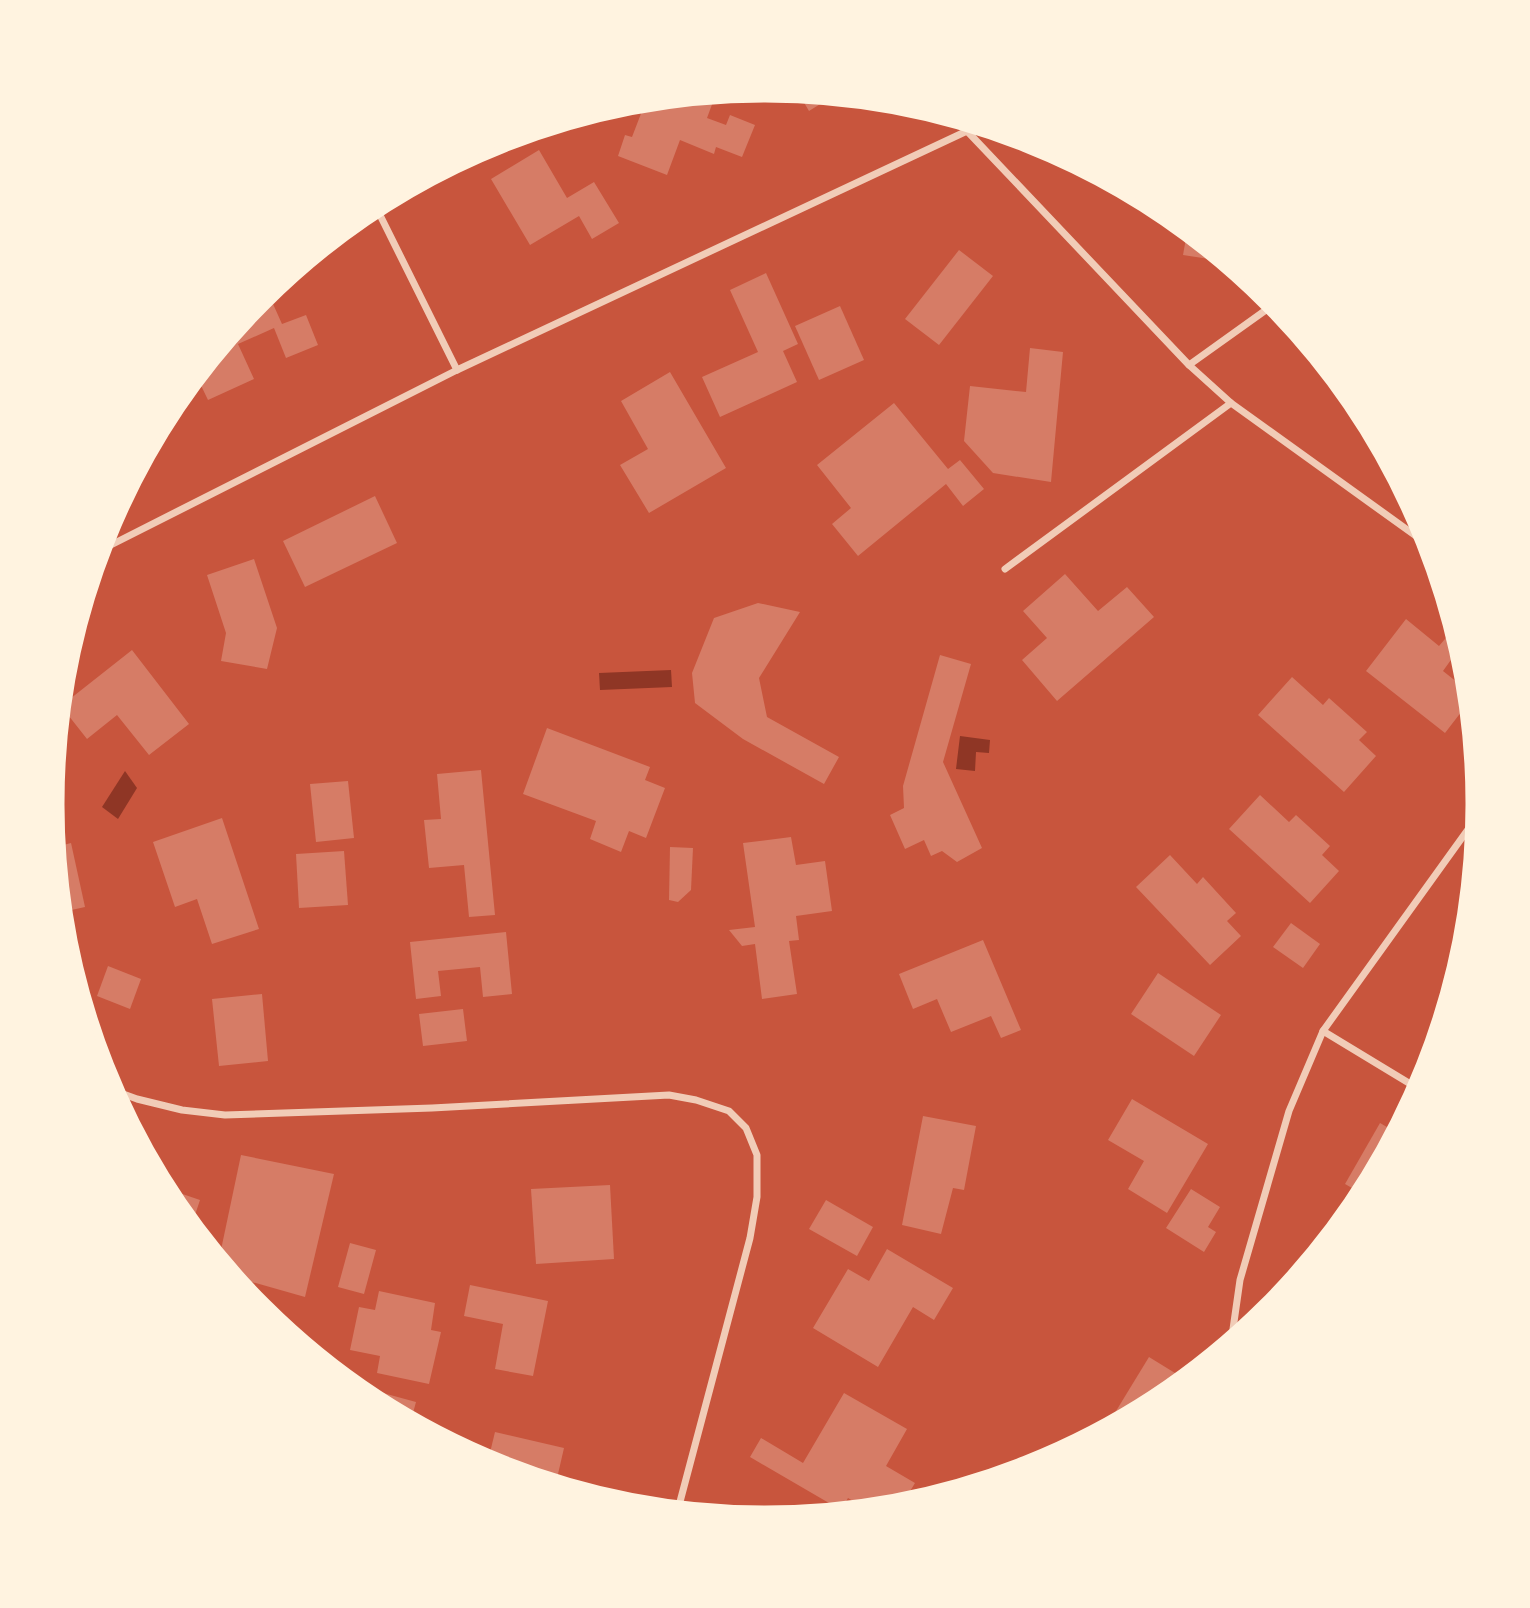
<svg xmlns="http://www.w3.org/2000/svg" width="1530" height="1608" font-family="Cabin,sans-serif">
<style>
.water{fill:#8f3625}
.building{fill:#d67c66}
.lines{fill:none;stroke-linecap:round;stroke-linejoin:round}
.minor{stroke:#f1ccb7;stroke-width:7}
.rim{fill:none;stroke:#fff3e0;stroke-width:9}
</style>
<rect width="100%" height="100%" fill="#c8553d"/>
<g class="water">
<polygon points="671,670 672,687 600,690 599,673"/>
<polygon points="960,736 990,740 989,753 976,752 975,771 956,769"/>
<polygon points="125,771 137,788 118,819 102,807"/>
</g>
<g class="building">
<polygon points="796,89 834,93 838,93 809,111"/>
<polygon points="717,91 707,118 726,125 730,115 755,125 742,157 716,147 714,154 680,140 667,175 618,156 625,135 632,137 647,98"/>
<polygon points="539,150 567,198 594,182 619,223 592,239 579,216 530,245 491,179"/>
<polygon points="1188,227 1223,256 1222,261 1183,255"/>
<polygon points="959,250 993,276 939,345 905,319"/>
<polygon points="766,273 798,344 783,351 797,382 720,417 702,377 758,352 730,290"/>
<polygon points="269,295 282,324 306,315 318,345 286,358 274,328 238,344 254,379 208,400 195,373 252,303"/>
<polygon points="840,306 864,360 819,380 795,326"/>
<polygon points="1030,348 1063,352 1051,482 993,473 964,441 970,386 1026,392"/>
<polygon points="670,372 726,468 649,513 620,465 648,449 621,401"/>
<polygon points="894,403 948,469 960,460 984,489 963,506 946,484 858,556 832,524 851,508 817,465"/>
<polygon points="375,496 397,543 305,587 283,541"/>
<polygon points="254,559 277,628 267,669 221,661 226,633 207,575"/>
<polygon points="1065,574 1098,611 1127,587 1154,617 1057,701 1022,660 1047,638 1023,611"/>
<polygon points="758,603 800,612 759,678 767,717 839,757 824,784 743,739 695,703 692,673 714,618"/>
<polygon points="1406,619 1439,646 1450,633 1463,643 1443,671 1472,694 1472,698 1445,733 1366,671"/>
<polygon points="132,650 189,724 149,755 117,715 87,739 61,706"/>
<polygon points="940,655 971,664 943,762 982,848 957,862 942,851 931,856 924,840 905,849 890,815 904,808 903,786"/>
<polygon points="1292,677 1323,705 1329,698 1367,732 1359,740 1376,756 1344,792 1258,715"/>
<polygon points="547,728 650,767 645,780 665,788 646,838 629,831 621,852 590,839 596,821 523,794"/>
<polygon points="481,770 495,915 469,917 464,865 429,868 424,820 441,819 437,774"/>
<polygon points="51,776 60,818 49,821 47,804"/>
<polygon points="348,781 354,838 316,842 310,784"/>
<polygon points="1260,795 1289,822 1296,815 1330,846 1322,855 1339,871 1310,903 1229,829"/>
<polygon points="222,818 259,929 212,944 197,899 175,907 153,842"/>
<polygon points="791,837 796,865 825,861 832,911 796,916 799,940 789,941 797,994 762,999 755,944 742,946 729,930 755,927 743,843"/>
<polygon points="71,843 85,907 58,913 52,848"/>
<polygon points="670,847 693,848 691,890 678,902 669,900"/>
<polygon points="344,851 348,905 299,908 296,854"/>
<polygon points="1170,855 1197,884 1203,877 1236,913 1227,921 1241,936 1210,965 1136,887"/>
<polygon points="1291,923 1320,944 1303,968 1273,947"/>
<polygon points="506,932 512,994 483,997 480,967 438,971 441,996 416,999 410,942"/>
<polygon points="983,940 1021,1030 1001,1038 991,1016 951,1032 937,999 913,1009 899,974"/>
<polygon points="108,966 141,979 130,1009 97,996"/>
<polygon points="1158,973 1221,1015 1194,1056 1131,1014"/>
<polygon points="262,994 268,1061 219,1066 212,999"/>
<polygon points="463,1009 467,1041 423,1046 419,1014"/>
<polygon points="1132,1099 1208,1144 1167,1213 1128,1189 1144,1161 1108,1140"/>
<polygon points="923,1116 976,1126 964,1190 953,1188 941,1234 902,1225"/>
<polygon points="1380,1123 1399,1134 1366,1196 1345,1184"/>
<polygon points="241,1155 334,1174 305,1297 227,1275 218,1264"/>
<polygon points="610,1185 614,1259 536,1264 531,1189"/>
<polygon points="159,1186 200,1200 190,1230 168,1202"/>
<polygon points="1191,1189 1220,1207 1208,1227 1216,1232 1204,1252 1166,1228"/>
<polygon points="826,1200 873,1227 857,1256 809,1229"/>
<polygon points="350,1243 376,1250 364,1294 338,1287"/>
<polygon points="887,1249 953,1288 934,1320 913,1307 878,1367 813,1328 848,1269 869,1281"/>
<polygon points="470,1285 548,1301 533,1376 495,1369 503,1324 464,1316"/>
<polygon points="379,1291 435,1303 431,1330 441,1332 429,1384 377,1373 380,1356 350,1350 359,1307 375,1310"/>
<polygon points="1149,1357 1188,1381 1163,1401 1102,1434"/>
<polygon points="383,1393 416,1402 410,1424 379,1408"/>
<polygon points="844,1393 907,1429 886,1466 915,1483 900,1508 870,1511 848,1498 841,1510 750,1457 761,1438 803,1463"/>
<polygon points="495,1432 564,1448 555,1487 487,1465"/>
</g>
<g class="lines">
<g class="minor">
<polyline points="967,131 1189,365 1231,403 1434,549"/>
<polyline points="374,203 457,370"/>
<polyline points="1189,365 1277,302"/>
<polyline points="95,553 457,370 967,131 971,120"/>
<polyline points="1005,569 1231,403"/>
<polyline points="1323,1031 1422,1091"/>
<polyline points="107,1088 137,1099 182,1110 225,1115 432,1108 669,1095 696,1100 729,1111 746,1128 757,1155 757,1197 750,1238 677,1513"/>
<polyline points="1238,1340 1233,1329 1240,1280 1289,1111 1323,1031 1482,810"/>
</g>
</g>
<path d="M0 0H1530V1608H0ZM765 98H765A705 705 0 0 1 1470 803V805A705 705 0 0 1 765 1510H765A705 705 0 0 1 60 805V803A705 705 0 0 1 765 98Z" fill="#fff3e0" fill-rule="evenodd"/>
<path class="rim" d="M765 98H765A705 705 0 0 1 1470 803V805A705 705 0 0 1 765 1510H765A705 705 0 0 1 60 805V803A705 705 0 0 1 765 98Z"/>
</svg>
